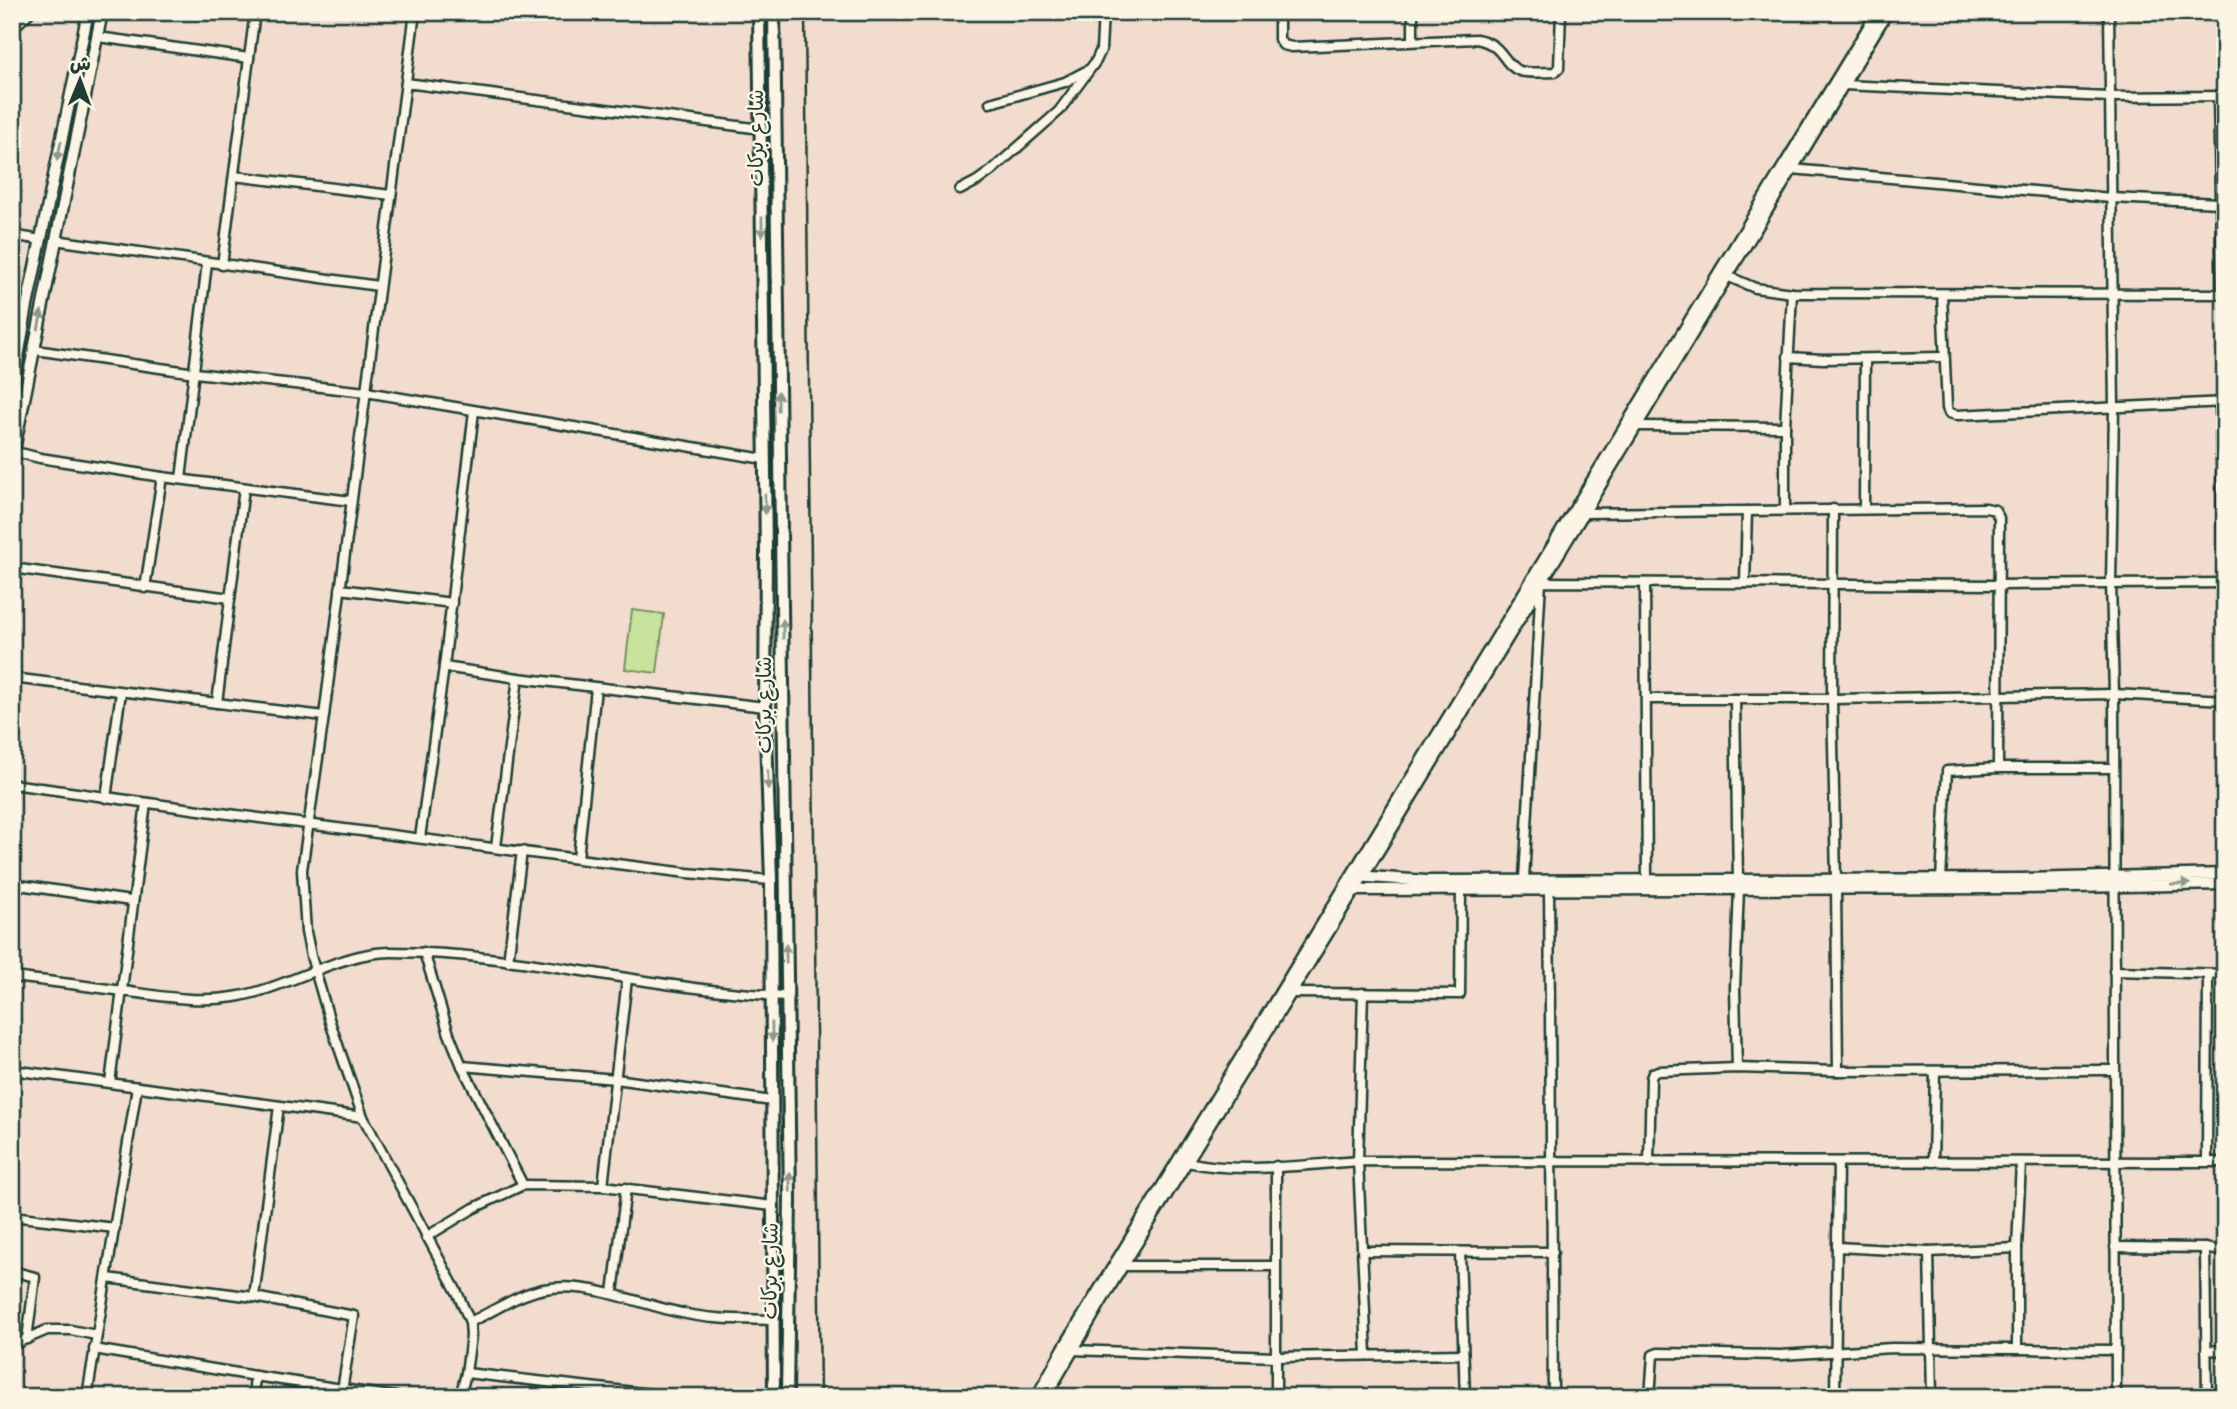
<svg xmlns="http://www.w3.org/2000/svg" width="2237" height="1409" font-family="Mali,'Playpen Sans Arabic',sans-serif">
<style>
.green{fill:#c8e49c;stroke:#749068;stroke-width:2}
.lines{fill:none;stroke-linecap:round;stroke-linejoin:round}
.minor-casing{stroke:#1f3d34;stroke-width:13}
.tertiary-casing{stroke:#1f3d34;stroke-width:15}
.secondary-casing{stroke:#1f3d34;stroke-width:16}
.minor{stroke:#fcf5e5;stroke-width:8}
.tertiary{stroke:#fcf5e5;stroke-width:10}
.secondary{stroke:#fcf5e5;stroke-width:10}
.rail{stroke:#1f3d34;stroke-width:2.5}
.oneway{fill:#8e998c}
.labels{text-anchor:middle;stroke-width:5;stroke-linejoin:round;paint-order:stroke}
.street-label{font-size:21px;fill:#1f3d34;stroke:#fcf5e5}
</style>
<rect width="100%" height="100%" fill="#f2dccd"/>
<filter id="ink" filterUnits="userSpaceOnUse"><feTurbulence type="fractalNoise" baseFrequency=".0143" numOctaves="2"/><feDisplacementMap in="SourceGraphic" scale="14" xChannelSelector="R" yChannelSelector="G"/><feConvolveMatrix kernelMatrix="1 2 1 2 8 2 1 2 1" color-interpolation-filters="sRGB"/></filter>
<g filter="url(#ink)">
<polygon class="green" points="632,610 664,614 657,673 625,669"/>
<g class="lines">
<g class="minor-casing">
<g id="minor">
<polyline points="415,12 324,716 302,870 306,932 311,956 330,1022 363,1117 457,1292 470,1322 471,1336 466,1373 460,1397"/>
<path d="M 1279,12 L 1279,39 L 1283,45 L 1292,47 L 1476,39 C 1505,44 1502,65 1520,71 C 1530,74 1544,72 1555,72 L 1559,68 L 1561,12"/>
<polyline points="1413,12 1413,40"/>
<polyline points="2109,12 2114,407 2111,583 2114,694 2116,1397"/>
<polyline points="12,29 30,12"/>
<polyline points="98,37 249,58"/>
<polyline points="406,83 761,129"/>
<polyline points="1843,85 2109,97 2225,96"/>
<polyline points="2218,96 2222,294"/>
<polyline points="990,103 1065,82 1088,70"/>
<polyline points="1792,169 2111,198 2220,203"/>
<polyline points="234,176 391,195"/>
<polyline points="960,190 977,181 991,171 1059,111 1096,61 1101,50 1103,12"/>
<polyline points="12,235 41,240"/>
<polyline points="55,240 378,286"/>
<polyline points="222,265 255,12"/>
<polyline points="1727,276 1755,288 1792,293 2225,294"/>
<polyline points="1942,294 1947,408 1949,413 1957,415 2225,402"/>
<polyline points="35,350 195,373 366,392 764,459"/>
<polyline points="1788,357 1823,359 1944,357"/>
<polyline points="2220,402 2224,583"/>
<polyline points="1636,426 1785,427"/>
<polyline points="12,451 40,458 162,477 351,501"/>
<polyline points="181,479 207,263"/>
<polyline points="1864,508 1865,359"/>
<polyline points="1833,509 1832,699 1836,879"/>
<polyline points="1785,510 1785,427 1792,293"/>
<polyline points="1583,513 1986,508 1995,510 1999,518 1998,768"/>
<polyline points="12,568 230,598"/>
<polyline points="1645,583 1647,880"/>
<polyline points="1745,583 1747,511"/>
<polyline points="145,588 162,477"/>
<polyline points="340,589 452,603"/>
<polyline points="444,667 518,678 765,707"/>
<polyline points="12,678 324,716"/>
<polyline points="1648,699 1832,699 2114,694 2225,700"/>
<polyline points="1735,699 1738,880"/>
<polyline points="217,703 244,488"/>
<polyline points="12,784 221,813 687,873 771,880"/>
<polyline points="106,798 121,692"/>
<polyline points="420,838 444,667 474,411"/>
<polyline points="496,847 518,678"/>
<polyline points="578,858 596,688"/>
<polyline points="2224,874 2225,844"/>
<polyline points="1524,879 1541,582 1999,585 2225,583"/>
<polyline points="1941,879 1947,771 1998,768 2113,768"/>
<polyline points="12,884 131,901"/>
<polyline points="1549,885 1553,1397"/>
<polyline points="1836,888 1838,1071"/>
<polyline points="424,952 449,1034 462,1066 523,1185"/>
<polyline points="508,961 522,851"/>
<polyline points="2114,971 2225,974"/>
<path d="M 12,977 C 49,981 86,986 123,991 C 160,996 197,1003 234,997 C 287,989 339,952 391,952 C 524,952 654,991 787,996"/>
<polyline points="1289,993 1460,994 1461,889"/>
<polyline points="1363,993 1358,1161 1367,1355"/>
<polyline points="462,1066 616,1079 772,1101"/>
<polyline points="1737,1068 1735,988 1739,889"/>
<polyline points="12,1070 363,1117"/>
<polyline points="110,1083 146,803"/>
<polyline points="2207,1161 2208,974"/>
<path d="M 1187,1162 C 1240,1174 1304,1165 1358,1161 L 2225,1162"/>
<polyline points="1649,1162 1651,1078 1653,1073 1658,1071 1737,1068 1838,1071 2114,1070"/>
<polyline points="1933,1162 1935,1071"/>
<polyline points="603,1186 627,979"/>
<polyline points="12,1216 115,1228"/>
<polyline points="426,1237 474,1208 523,1185 603,1186 773,1206"/>
<polyline points="1837,1247 1929,1252 2017,1248"/>
<polyline points="2115,1247 2205,1248 2225,1252"/>
<polyline points="2205,1248 2207,1397"/>
<polyline points="1363,1251 1553,1252"/>
<polyline points="1460,1252 1465,1397"/>
<polyline points="1929,1252 1932,1397"/>
<polyline points="1123,1266 1275,1266"/>
<polyline points="12,1271 35,1277 27,1339"/>
<polyline points="107,1278 254,1297 354,1316 341,1397"/>
<polyline points="613,1293 626,1188"/>
<polyline points="254,1297 279,1106"/>
<path d="M 470,1322 C 494,1311 518,1294 544,1289 C 589,1281 639,1304 682,1313 C 712,1320 742,1319 773,1320"/>
<polyline points="12,1345 47,1330 71,1330 96,1335"/>
<polyline points="94,1349 255,1376 396,1397"/>
<polyline points="2017,1349 2017,1248 2021,1162"/>
<polyline points="1072,1350 1276,1357 1463,1354"/>
<polyline points="2206,1350 2225,1351"/>
<polyline points="466,1373 678,1397"/>
<polyline points="87,1397 137,1087"/>
<polyline points="253,1397 255,1376"/>
<polyline points="1276,1397 1276,1166"/>
<polyline points="1650,1397 1653,1355 1658,1353 1781,1355 1892,1348 2116,1350"/>
<polyline points="1835,1397 1838,1163"/>
</g>
</g>
<g class="tertiary-casing">
<g id="tertiary">
<polyline points="12,393 26,311 88,12"/>
<polyline points="12,459 102,12"/>
<polyline points="1356,876 1426,881 1738,880 2022,879 2225,874"/>
<polyline points="1347,890 2023,888 2225,884"/>
<polyline points="1037,1397 1064,1348 1878,12"/>
<polyline points="1045,1397 1113,1281 1391,830 1887,12"/>
</g>
</g>
<g class="secondary-casing">
<g id="secondary">
<polyline points="759,12 766,551 765,707 771,880 774,1397"/>
<polyline points="774,12 790,1199 787,1397"/>
</g>
</g>
<use href="#minor" class="minor"/>
<use href="#tertiary" class="tertiary"/>
<use href="#secondary" class="secondary"/>
<polyline class="rail" points="805,12 820,1397"/>
</g>
<defs><path id="oneway-solid" d="M-6-.8H1V-3.2L6.5 0L1 3.2V.8H-6Z" transform="scale(1.75)"/></defs>
<g class="oneway">
<use href="#oneway-solid" transform="translate(59 151) rotate(102)"/>
<use href="#oneway-solid" transform="translate(762 227) rotate(90)"/>
<use href="#oneway-solid" transform="translate(40 320) rotate(-80)"/>
<use href="#oneway-solid" transform="translate(778 401) rotate(-91)"/>
<use href="#oneway-solid" transform="translate(765 504) rotate(89)"/>
<use href="#oneway-solid" transform="translate(783 629) rotate(-90)"/>
<use href="#oneway-solid" transform="translate(768 780) rotate(88)"/>
<use href="#oneway-solid" transform="translate(2180 884) rotate(-1)"/>
<use href="#oneway-solid" transform="translate(786 954) rotate(-91)"/>
<use href="#oneway-solid" transform="translate(772 1032) rotate(89)"/>
<use href="#oneway-solid" transform="translate(790 1182) rotate(-92)"/>
</g>
</g>
<g class="labels">
<g class="street-label">
<text transform="translate(756 138) rotate(-90)" y="7">شارع بركات</text>
<text transform="translate(764 705) rotate(-90)" y="7">شارع بركات</text>
<text transform="translate(770 1271) rotate(-89)" y="7">شارع بركات</text>
</g>
</g>
<rect width="2237" height="1409" fill="none" stroke="#fcf5e5" stroke-width="42"/>
<rect x="21" y="21" width="2195" height="1367" fill="none" stroke="#1f3d34" stroke-width="2.5" filter="url(#ink)"/>
<g transform="translate(80 80) rotate(1)" stroke="#fcf5e5" stroke-width="5" paint-order="stroke">
<path d="M0-5L12 26L0 18L-12 26Z" fill="#1f3d34"/>
<text y="-10" font-size="19" font-weight="bold" text-anchor="middle" fill="#1f3d34">ش</text>
</g>
</svg>
